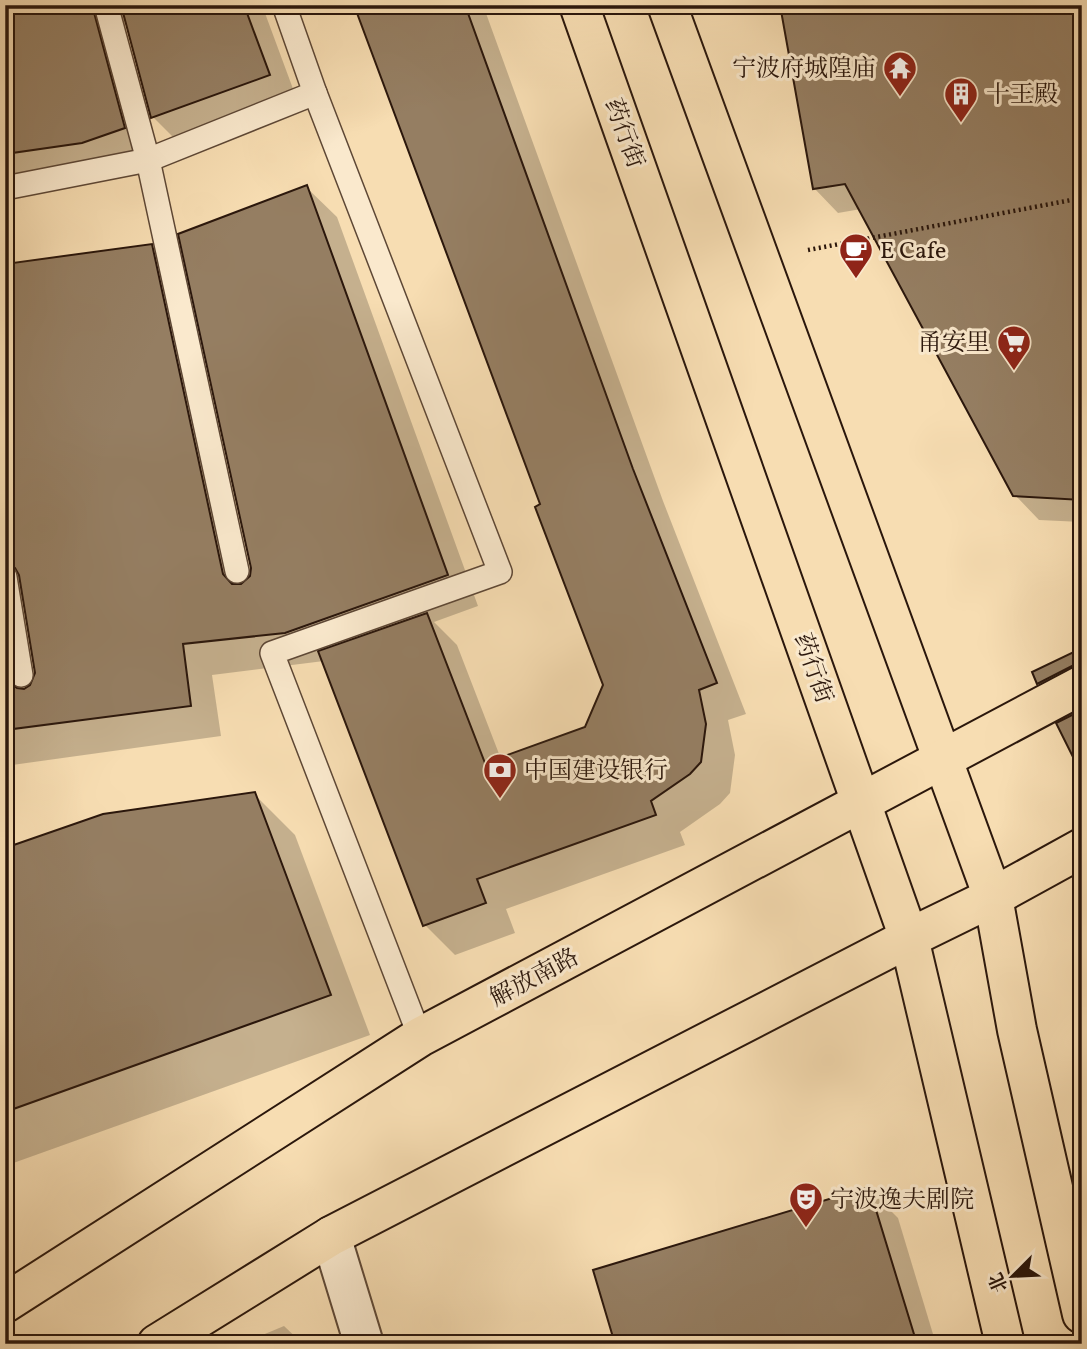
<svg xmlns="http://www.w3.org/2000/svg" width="1087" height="1349" font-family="Vollkorn,'Noto Serif SC',serif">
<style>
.shadow{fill:#0003;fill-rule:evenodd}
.building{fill:#957e62;stroke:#2b170c;stroke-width:2}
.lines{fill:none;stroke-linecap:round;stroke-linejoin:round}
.service-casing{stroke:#5e4836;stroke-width:26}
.minor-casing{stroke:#5e4836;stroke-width:42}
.primary-casing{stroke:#2b170c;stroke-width:42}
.path{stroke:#2b170c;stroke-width:4.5;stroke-dasharray:2 3.5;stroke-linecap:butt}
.service{stroke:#fae9cd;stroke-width:23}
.minor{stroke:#fae9cd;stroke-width:38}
.primary{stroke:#f7ddb2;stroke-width:38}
.labels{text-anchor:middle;stroke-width:6;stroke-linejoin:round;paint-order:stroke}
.poi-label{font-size:24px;fill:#2b170c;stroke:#fae9cd;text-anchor:start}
.street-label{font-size:24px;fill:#2b170c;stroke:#fae9cd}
</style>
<rect width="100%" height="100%" fill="#f7ddb2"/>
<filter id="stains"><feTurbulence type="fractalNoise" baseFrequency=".00286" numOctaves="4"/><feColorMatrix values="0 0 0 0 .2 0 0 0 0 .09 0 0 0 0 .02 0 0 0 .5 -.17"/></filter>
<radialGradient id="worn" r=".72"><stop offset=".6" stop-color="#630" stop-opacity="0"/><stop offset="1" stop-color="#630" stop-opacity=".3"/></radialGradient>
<g class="shadow">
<polygon points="5,5 262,5 299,105 183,147 153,117 126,20 122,40 154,158 5,188"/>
<path d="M 356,5 L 483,5 L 663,501 L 746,714 L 728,720 L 735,755 L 730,793 L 720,804 L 680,832 L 685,845 L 506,909 L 515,933 L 455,955 L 425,925 L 324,661 L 212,675 L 221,736 L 5,766 L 5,266 L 151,246 L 182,277 L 248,582 L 252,568 L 306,187 L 337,217 L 478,606 L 434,622 L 457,645 L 501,759 L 587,729 L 604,685 L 542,505 ZM 23,597 L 37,673 L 33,683 L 21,611 Z"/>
<polygon points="1082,5 1082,522 1039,520 1015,495 861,209 838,213 814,188"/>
<polygon points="1082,650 1082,697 1063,707 1039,683"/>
<polygon points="254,794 295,835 370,1035 5,1166 5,850"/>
<polygon points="869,1189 898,1218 936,1344 617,1344"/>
<polygon points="284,1326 303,1344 241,1344"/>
</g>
<g class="building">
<polygon points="5,5 92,5 125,128 82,143 5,154"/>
<polygon points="121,5 244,5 270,75 151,118"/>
<polygon points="354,5 465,5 633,469 717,683 699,690 706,724 701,762 690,774 651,801 656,815 477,879 486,903 423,926 318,651 427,613 485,763 585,727 603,685 535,507 540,504"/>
<polygon points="780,5 1082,5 1082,500 1013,496 845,184 813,189"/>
<polygon points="307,185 448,575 285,633 183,644 191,706 5,730 5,665 10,683 17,688 24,689 30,685 35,673 19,575 15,568 5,563 5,264 152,244 223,574 232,584 241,584 250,576 251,568 178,234"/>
<polygon points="1082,648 1082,663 1072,666 1037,684 1032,672"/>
<polygon points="1082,710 1082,775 1056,723"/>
<polygon points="255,792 331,995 5,1112 5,848 103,814"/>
<polygon points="869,1187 917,1344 615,1344 593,1270"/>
</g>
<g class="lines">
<g class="service-casing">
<g id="service">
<polyline points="106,5 148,160 237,571"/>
<polyline points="284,5 315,93 500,572 272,653 420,1037"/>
<polyline points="5,188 148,160 315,93"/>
<polyline points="5,577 21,675"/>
</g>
</g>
<g class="minor-casing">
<polyline id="minor" points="331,1236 364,1344"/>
</g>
<g class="primary-casing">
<g id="primary">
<polyline points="579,5 909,938 1005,1344"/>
<polyline points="667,5 993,897 1017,1030 1082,1314"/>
<polyline points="5,1303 420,1037 1082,685"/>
<polyline points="157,1344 331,1236 909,938 993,897 1082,848"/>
</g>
</g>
<polyline class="path" points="808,250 1082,198"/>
<use href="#service" class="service"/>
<use href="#minor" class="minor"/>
<use href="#primary" class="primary"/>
</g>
<defs>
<g id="temple-pin" transform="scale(1.75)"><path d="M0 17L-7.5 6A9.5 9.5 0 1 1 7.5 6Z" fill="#8f2418" stroke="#fae9cd"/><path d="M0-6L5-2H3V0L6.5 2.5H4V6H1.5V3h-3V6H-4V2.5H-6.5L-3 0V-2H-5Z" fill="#fff"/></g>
<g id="building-pin" transform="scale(1.75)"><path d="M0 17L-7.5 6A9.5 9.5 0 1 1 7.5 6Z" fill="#8f2418" stroke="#fae9cd"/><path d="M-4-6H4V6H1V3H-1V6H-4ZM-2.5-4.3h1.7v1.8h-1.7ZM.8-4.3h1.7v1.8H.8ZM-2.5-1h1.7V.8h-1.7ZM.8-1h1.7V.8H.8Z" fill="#fff"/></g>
<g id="cafe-pin" transform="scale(1.75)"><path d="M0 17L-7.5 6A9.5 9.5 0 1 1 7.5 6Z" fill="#8f2418" stroke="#fae9cd"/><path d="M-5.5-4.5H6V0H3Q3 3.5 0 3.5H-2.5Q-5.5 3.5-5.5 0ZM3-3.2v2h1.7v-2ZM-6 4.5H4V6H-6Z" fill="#fff"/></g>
<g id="supermarket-pin" transform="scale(1.75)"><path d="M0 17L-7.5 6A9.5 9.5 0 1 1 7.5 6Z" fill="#8f2418" stroke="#fae9cd"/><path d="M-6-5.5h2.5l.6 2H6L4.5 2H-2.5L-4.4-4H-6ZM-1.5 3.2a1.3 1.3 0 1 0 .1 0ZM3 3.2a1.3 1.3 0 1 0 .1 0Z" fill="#fff"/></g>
<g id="bank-pin" transform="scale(1.75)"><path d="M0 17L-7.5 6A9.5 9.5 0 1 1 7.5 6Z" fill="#8f2418" stroke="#fae9cd"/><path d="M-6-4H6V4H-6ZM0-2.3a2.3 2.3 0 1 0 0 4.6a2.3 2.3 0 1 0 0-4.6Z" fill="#fff"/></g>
<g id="theatre-pin" transform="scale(1.75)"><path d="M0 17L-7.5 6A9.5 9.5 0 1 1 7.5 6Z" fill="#8f2418" stroke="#fae9cd"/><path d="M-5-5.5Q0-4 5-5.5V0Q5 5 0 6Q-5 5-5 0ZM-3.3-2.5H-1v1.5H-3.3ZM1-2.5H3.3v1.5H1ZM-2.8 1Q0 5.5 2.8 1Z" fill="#fff"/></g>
</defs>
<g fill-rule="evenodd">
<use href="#temple-pin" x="900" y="68"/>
<use href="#building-pin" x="961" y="94"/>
<use href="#cafe-pin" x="856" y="250"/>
<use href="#supermarket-pin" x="1014" y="342"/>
<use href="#bank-pin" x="500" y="770"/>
<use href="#theatre-pin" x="806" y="1199"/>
</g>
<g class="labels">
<g class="poi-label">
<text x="876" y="76" text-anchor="end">宁波府城隍庙</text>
<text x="986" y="102">十王殿</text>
<text x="880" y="258">E Cafe</text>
<text x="990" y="350" text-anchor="end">甬安里</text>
<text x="524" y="778">中国建设银行</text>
<text x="830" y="1207">宁波逸夫剧院</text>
</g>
<g class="street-label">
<text transform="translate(625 133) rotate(70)" y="8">药行街</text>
<text transform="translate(814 668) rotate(71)" y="8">药行街</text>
<text transform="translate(534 977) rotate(-28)" y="8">解放南路</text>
</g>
</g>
<rect width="1087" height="1349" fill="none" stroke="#f7ddb2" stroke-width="28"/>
<rect x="7" y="7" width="1073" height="1335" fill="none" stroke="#2b170c" stroke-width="3.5"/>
<rect x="14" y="14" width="1059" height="1321" fill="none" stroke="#2b170c" stroke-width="2"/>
<g transform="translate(1013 1276) rotate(246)" stroke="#fae9cd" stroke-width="5" paint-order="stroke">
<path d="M0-5L12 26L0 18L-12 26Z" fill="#2b170c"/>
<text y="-10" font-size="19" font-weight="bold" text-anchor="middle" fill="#2b170c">北</text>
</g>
<rect width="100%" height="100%" filter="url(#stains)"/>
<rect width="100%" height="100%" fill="url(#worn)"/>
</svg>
